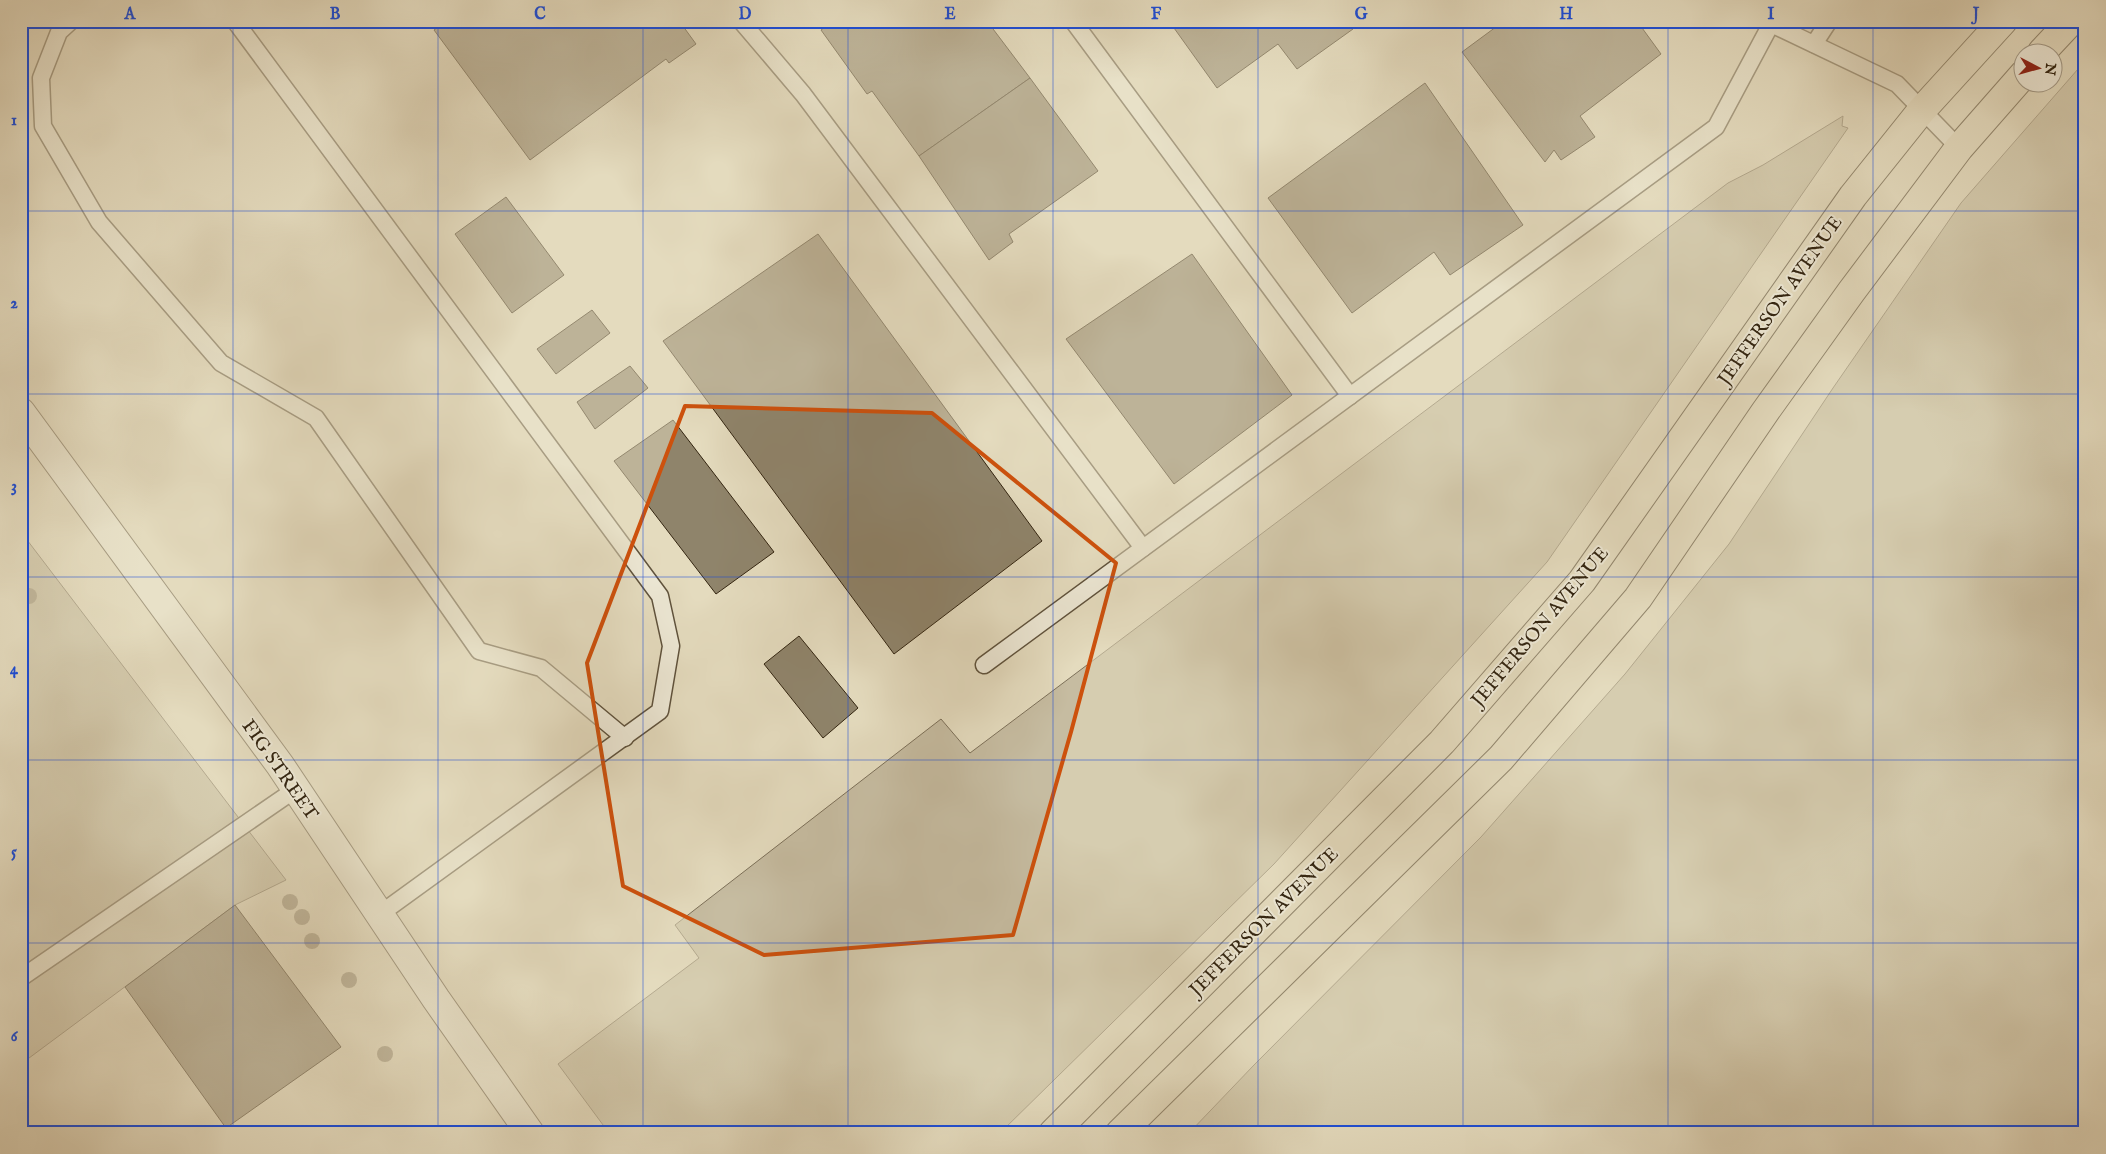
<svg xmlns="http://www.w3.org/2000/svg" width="2106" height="1154" font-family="'IM FELL English',serif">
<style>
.green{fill:#c6bca1;stroke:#7c7059}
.building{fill:#8f846b;stroke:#332511}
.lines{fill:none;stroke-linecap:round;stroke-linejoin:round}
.service-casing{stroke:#5f523c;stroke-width:19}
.tertiary-casing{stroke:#5f523c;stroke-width:30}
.primary-casing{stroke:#332511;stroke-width:30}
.service{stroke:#ede8d5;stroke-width:16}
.tertiary{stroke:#ede8d5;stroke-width:28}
.primary{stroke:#e4dbbe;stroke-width:28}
.tree{fill:#978c73}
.marked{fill:none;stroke:#cd510d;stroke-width:4;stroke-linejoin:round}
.grid{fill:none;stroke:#1d4ed8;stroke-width:1;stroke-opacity:0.55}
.labels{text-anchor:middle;stroke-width:4;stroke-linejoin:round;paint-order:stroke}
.street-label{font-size:19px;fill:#332511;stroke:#ede8d5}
.neatline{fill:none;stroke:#1d4ed8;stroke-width:2}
.grid-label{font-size:16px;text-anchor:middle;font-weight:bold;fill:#1d4ed8}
</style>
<rect width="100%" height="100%" fill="#e4dbbe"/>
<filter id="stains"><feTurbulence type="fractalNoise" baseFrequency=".004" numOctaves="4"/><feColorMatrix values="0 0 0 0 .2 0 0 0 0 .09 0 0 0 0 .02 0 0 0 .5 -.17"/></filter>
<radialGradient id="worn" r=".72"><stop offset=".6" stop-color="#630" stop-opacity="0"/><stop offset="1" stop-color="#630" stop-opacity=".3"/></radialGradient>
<g class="green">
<polygon points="2085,61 2085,1133 1189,1133 1254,1065 1481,837 1625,674 1729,544 1833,388 1961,203"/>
<polygon points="1843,116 1842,126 1848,128 1547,562 1274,864 1000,1133 609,1133 558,1064 699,958 675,925 941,719 970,753 1728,183 1763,165"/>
<polygon points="21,532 286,880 235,905 21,1064"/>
</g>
<g class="building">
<polygon points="446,21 669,21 673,28 680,22 696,44 669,63 666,59 530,160 434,30"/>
<polygon points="833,21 987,21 1030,78 919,156 872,91 867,94 821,30"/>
<polygon points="1169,21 1347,21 1353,29 1297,69 1278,44 1217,88"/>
<polygon points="1504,21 1637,21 1661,54 1580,116 1595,137 1561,160 1554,150 1545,162 1462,52"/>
<polygon points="1030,78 1098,171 1009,234 1013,242 989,260 919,156"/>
<polygon points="1425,83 1523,225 1450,275 1434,252 1352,313 1268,198"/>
<polygon points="506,197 564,275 512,313 455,234"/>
<polygon points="818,234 1042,541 894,654 663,341"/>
<polygon points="1192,254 1292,395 1174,484 1066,339"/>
<polygon points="592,310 610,333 556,374 537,349"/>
<polygon points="630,366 648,388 595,429 577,402"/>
<polygon points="673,420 774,552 716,594 614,461"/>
<polygon points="799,636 858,708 823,738 764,664"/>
<polygon points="235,905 341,1047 226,1128 125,987"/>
</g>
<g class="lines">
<g class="service-casing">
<g id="service">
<polyline points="71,21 59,32 41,78 43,126 99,222 221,363 316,418 479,651 541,668 625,738"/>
<polyline points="235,21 660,596 671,646 660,711 380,914"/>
<polyline points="741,21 803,94 1143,548"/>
<polyline points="1073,21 1350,396"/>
<polyline points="1765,21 1897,84 1959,148"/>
<polyline points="1814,44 1829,21"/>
<polyline points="984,665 1716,127 1771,24"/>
<polyline points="21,978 296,789"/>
</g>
</g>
<g class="tertiary-casing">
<polyline id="tertiary" points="21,412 280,765 436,999 530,1133"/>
</g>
<g class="primary-casing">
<g id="primary">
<polyline points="2042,52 2071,21"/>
<polyline points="1053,1133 1442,742 1582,581 1853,196 1921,111 2003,21"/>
<polyline points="1120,1133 1501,758 1638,598 1765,412 1851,292 1959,148 2024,74"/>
</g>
</g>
<use href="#service" class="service"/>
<use href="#tertiary" class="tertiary"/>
<use href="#primary" class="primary"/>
</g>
<g class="tree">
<circle cx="29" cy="596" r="8"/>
<circle cx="290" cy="902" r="8"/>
<circle cx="302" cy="917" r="8"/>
<circle cx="312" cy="941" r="8"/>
<circle cx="349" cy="980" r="8"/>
<circle cx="385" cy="1054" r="8"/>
</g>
<path d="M0 0H2106V1154H0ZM 685,406 L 932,413 L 1116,563 L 1071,732 L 1013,935 L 764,955 L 623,886 L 587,663 Z" fill="#e4dbbe" fill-opacity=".55" fill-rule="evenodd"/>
<path class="marked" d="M 685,406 L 932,413 L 1116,563 L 1071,732 L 1013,935 L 764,955 L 623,886 L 587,663 Z"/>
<path class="grid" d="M 233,21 L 233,1133M 438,21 L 438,1133M 643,21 L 643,1133M 848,21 L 848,1133M 1053,21 L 1053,1133M 1258,21 L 1258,1133M 1463,21 L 1463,1133M 1668,21 L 1668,1133M 1873,21 L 1873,1133M 21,211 L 2085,211M 21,394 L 2085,394M 21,577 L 2085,577M 21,760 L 2085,760M 21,943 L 2085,943"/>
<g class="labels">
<g class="street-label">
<text transform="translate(1779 300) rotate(-55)" y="7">JEFFERSON AVENUE</text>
<text transform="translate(1539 626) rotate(-50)" y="7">JEFFERSON AVENUE</text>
<text transform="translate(281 769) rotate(55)" y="7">FIG STREET</text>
<text transform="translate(1263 921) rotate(-45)" y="7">JEFFERSON AVENUE</text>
</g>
</g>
<rect width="2106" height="1154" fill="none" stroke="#e4dbbe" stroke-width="55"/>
<g transform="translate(2038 68) rotate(96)"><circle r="24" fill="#ede8d5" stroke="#a39a87"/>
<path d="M0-4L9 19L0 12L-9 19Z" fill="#8f2418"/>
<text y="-8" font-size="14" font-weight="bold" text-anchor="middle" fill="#332511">N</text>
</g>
<rect x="28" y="28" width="2050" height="1098" class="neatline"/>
<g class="grid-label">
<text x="130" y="19">A</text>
<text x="335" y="19">B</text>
<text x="540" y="19">C</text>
<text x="745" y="19">D</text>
<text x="950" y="19">E</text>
<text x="1156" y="19">F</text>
<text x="1361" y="19">G</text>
<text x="1566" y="19">H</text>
<text x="1771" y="19">I</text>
<text x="1976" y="19">J</text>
<text x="14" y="125">1</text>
<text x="14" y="308">2</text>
<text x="14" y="491">3</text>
<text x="14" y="674">4</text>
<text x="14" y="857">5</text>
<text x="14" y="1041">6</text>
</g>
<rect width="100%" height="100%" filter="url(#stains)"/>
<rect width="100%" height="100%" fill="url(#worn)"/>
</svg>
